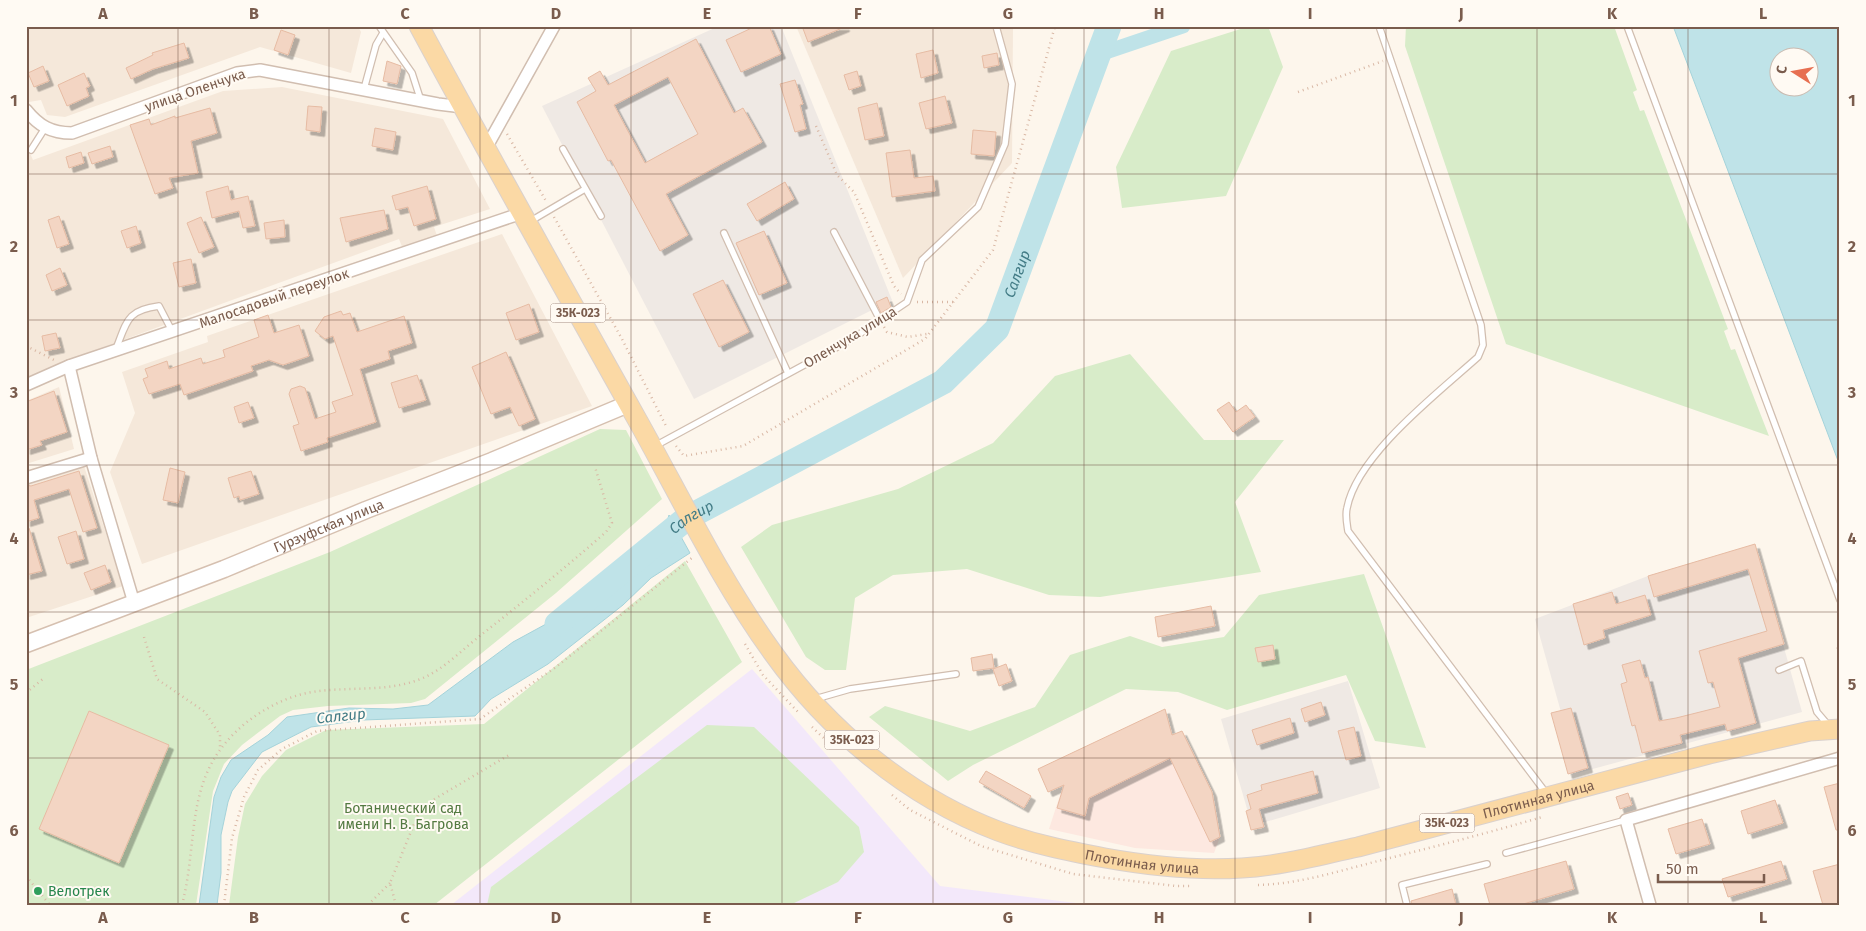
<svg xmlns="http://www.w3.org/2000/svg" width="1866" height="931" font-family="'Fira Sans',sans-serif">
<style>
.residential{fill:#f5e8da}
.commercial{fill:#fde8e0}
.industrial{fill:#efe9e4}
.education{fill:#f3e8fa}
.green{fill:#d8ecc9}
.water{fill:#bfe3e8;stroke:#a5d3da;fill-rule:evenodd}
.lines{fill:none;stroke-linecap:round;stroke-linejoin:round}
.canal{stroke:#bfe3e8;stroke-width:15}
.river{stroke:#bfe3e8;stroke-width:25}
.building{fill:#f3d5c3;stroke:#e6bba3;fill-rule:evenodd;filter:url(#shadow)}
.lane-casing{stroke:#d1beb0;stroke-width:8}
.street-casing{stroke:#d1beb0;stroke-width:14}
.secondary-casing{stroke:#d6c0b0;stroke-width:19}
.primary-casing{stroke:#dad1cd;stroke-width:21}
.path{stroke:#d9b8a5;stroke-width:2.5;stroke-dasharray:1 4;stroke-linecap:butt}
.lane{stroke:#fff;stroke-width:5.5}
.street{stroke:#fff;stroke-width:11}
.secondary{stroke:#fff;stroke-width:16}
.primary{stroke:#fbd9a5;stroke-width:19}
.grid{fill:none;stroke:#7a5c4d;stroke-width:1;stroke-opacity:0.55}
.leisure-dot{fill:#2e9e5b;stroke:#fffaf3;stroke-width:2}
.labels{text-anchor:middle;stroke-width:4;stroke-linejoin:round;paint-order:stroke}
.shield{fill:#fffaf3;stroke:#a28b7f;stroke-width:1}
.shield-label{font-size:12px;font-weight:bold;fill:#7a5c4d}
.street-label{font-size:14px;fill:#7a5c4d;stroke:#fffaf3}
.park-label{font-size:14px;fill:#537a41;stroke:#fffaf3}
.leisure-label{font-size:14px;fill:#27864d;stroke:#fffaf3;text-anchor:start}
.water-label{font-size:15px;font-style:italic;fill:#437c86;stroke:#fffaf3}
.neatline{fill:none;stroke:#7a5c4d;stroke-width:2}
.grid-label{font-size:16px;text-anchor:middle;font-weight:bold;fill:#7a5c4d}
</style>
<defs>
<filter id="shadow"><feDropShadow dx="4.5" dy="4.5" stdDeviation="0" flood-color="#0004"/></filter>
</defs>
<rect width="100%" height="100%" fill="#fdf6ec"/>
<g class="residential">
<polygon points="26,26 358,26 361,32 351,73 260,47 65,117 47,115 41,100 29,102 26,97"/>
<polygon points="796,26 1013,26 1012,163 903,278"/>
<polygon points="282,87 443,119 490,209 434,227 437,236 403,249 399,239 63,362 26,379 26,144 33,160 223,91"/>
<polygon points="502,234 592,406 142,564 110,472 135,413 122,372 208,342 207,336"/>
<polygon points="59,387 74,449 26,464 26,401"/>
<polygon points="83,463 123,586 26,618 26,482"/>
</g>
<polygon class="commercial" points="1182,731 1212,792 1220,837 1214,853 1135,848 1049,829 1063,786"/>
<g class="industrial">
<polygon points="719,26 781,26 892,300 694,399 542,106"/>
<polygon points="1755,544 1802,712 1578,773 1535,619 1648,576"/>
<polygon points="1348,681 1380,788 1252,826 1221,719"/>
</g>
<polygon class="education" points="752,669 940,886 1092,905 451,905"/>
<g class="green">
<polygon points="1250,26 1268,26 1283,67 1226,196 1122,208 1116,167 1171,51"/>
<polygon points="1406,26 1614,26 1637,90 1633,92 1640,111 1644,110 1728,329 1724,331 1731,350 1735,349 1769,436 1506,344 1405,46"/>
<polygon points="1130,354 1204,440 1284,440 1235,502 1261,572 1100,597 1049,595 967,569 893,575 855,598 846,670 825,670 806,657 741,547 772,525 898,489 993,443 1055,376"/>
<polygon points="600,429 626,430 662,499 556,593 425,699 411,703 328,706 293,710 280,716 242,745 224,764 213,791 196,905 26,905 26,670 330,552"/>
<polygon points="685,561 742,662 434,905 229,905 238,837 245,804 262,776 286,750 326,730 484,724"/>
<polygon points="1364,574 1426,748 1375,741 1346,675 1227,710 1178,692 1126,689 973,765 948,781 869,717 885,706 970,731 1035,707 1070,655 1130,636 1162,647 1224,637 1259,595"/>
<polygon points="707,725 754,727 859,827 864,852 838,882 790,905 487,905 491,887"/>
</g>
<g class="water">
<path d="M 1673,26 L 1840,26 L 1840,466 ZM 1778,58 L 1808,58 L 1808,88 L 1778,88 Z"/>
<polygon points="669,515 690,553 651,578 623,605 548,664 491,699 475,716 363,720 311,727 262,752 232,791 228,802 221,835 221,873 217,905 199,905 214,797 221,777 231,760 268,735 287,717 349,708 393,709 428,705 513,642 625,581 661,542"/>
</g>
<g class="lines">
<polyline class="canal" points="1097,55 1183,26"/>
<path class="river" id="s1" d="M 557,624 L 687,518 L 943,382 L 997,329 L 1109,26"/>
</g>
<g class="building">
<polygon points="756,26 769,26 781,54 741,72 726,40"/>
<polygon points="802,26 845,26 845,27 808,42"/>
<polygon points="281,30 295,35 288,55 274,50"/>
<path d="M 696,39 L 734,113 L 743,108 L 762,142 L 666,194 L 688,235 L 660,251 L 611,160 L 608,161 L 577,102 L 596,91 L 588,78 L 600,71 L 608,85 ZM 668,77 L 698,134 L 645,163 L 614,105 Z"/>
<polygon points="184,43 189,58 153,69 131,79 126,68 153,55 152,53"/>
<polygon points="933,50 938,73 921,78 916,54"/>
<polygon points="997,53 999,65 984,68 982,56"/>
<polygon points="387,61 401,66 397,84 383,81"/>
<polygon points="43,66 49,81 34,87 28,73"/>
<polygon points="857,71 861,86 849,90 844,75"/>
<polygon points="84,73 90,86 86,88 89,96 67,106 58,85"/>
<polygon points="795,80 803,104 800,105 806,129 795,132 780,84"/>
<polygon points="945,96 952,123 926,129 919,103"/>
<polygon points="877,103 884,136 865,140 858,108"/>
<polygon points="308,106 322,107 320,132 306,130"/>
<polygon points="210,108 217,133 191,141 198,173 169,178 173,188 155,194 130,125 149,119 151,125 175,116 175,118"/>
<polygon points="375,128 396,132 393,150 372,146"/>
<polygon points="973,130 996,132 994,156 971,154"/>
<polygon points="110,146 113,157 92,164 88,153"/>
<polygon points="910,150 914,178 933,176 935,191 892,197 886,153"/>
<polygon points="81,152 84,163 69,168 66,157"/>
<polygon points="785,182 794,199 757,221 747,204"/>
<polygon points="228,186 231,200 248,196 255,226 243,228 239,211 212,218 206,192"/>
<polygon points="427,186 436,219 414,226 408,207 396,210 392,196"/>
<polygon points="384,210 388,229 346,242 340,218"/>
<polygon points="59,216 69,244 57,248 48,220"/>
<polygon points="201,217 214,247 199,253 187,223"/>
<polygon points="284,220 285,237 266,239 264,223"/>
<polygon points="136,226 141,243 127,248 121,231"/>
<polygon points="764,231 787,283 759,295 736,243"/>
<polygon points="191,259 196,283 179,287 173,263"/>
<polygon points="60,268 67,285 52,291 46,275"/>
<polygon points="723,280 749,332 719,347 693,294"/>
<polygon points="887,297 891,307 881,313 876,302"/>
<polygon points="529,304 539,332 516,340 506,313"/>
<polygon points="341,311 343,315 350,313 357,332 404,316 412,343 388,351 390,359 360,369 376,422 327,438 328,442 301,451 293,426 299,424 289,394 291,389 300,386 305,388 315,419 336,412 332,402 353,395 333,336 325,339 315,331 324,317"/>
<polygon points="268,315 274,333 299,325 309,356 283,365 269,360 251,366 253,371 184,395 180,384 149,394 143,379 148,377 145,369 167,361 169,369 201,358 203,364 225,357 223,350 259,337 254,320"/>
<polygon points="56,333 60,348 45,351 42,336"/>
<polygon points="506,352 535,419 519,426 510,407 491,414 472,367"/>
<polygon points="417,375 426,400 399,408 391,383"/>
<polygon points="54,391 67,432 40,441 42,445 26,450 26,402"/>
<polygon points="248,402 254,418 239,423 234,407"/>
<polygon points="1229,402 1236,412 1246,405 1255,417 1233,432 1217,410"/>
<polygon points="170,468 185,472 178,503 163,500"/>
<polygon points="79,471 97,528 83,532 69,489 34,500 39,518 26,522 26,485 31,486"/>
<polygon points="251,471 259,494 240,500 239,496 234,498 228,478"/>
<polygon points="29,528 42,571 26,575 26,529"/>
<polygon points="76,531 84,559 67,564 58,537"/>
<polygon points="1755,544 1784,644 1738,658 1756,723 1727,731 1725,724 1680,735 1682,743 1642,753 1635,725 1632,726 1621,684 1627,682 1622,665 1640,660 1645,678 1648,677 1659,721 1676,718 1720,707 1713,682 1708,683 1699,651 1767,631 1748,569 1654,597 1648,576"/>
<polygon points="105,565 111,582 91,590 84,573"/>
<polygon points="1612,592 1616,604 1645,595 1651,615 1603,630 1605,638 1584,645 1573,604"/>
<polygon points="1211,606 1215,626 1158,637 1155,617"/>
<polygon points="1273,645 1275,659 1258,662 1255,648"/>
<polygon points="992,654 994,668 973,671 971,658"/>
<polygon points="1006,664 1012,681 999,686 993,669"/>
<polygon points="1321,702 1325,715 1305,722 1301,709"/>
<polygon points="1571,708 1588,768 1568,774 1551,713"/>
<polygon points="1165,709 1172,735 1182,731 1212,792 1220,837 1210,842 1170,758 1089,798 1085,816 1057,808 1064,785 1048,792 1038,769"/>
<polygon points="89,711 169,745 119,863 39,829"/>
<polygon points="1290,718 1294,733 1257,745 1252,730"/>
<polygon points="1354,727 1361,756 1346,760 1338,731"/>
<polygon points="986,771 1031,796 1024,808 979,782"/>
<polygon points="1313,771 1318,793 1259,809 1264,827 1251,830 1246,811 1251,809 1247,795 1262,790 1261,785"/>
<polygon points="1840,783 1840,830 1836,830 1824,787"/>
<polygon points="1628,793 1632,805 1620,809 1616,797"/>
<polygon points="1775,800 1783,823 1748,834 1741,811"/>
<polygon points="1702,819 1710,844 1676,854 1668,829"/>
<polygon points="1566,861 1574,889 1520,905 1490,905 1484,884"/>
<polygon points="1781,861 1787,879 1728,897 1722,879"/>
<polygon points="1840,864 1840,905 1823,905 1813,871"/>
<polygon points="1452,889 1456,905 1412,905 1411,901"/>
</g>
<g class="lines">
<g class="lane-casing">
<g id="lane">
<polyline points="379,26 412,73 421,101"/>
<path d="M 1379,26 L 1481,325 L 1483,345 L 1478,357 C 1438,393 1357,455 1347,508 C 1345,515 1347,524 1348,531 L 1546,793"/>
<polyline points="1627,26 1840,600"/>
<polyline points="364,89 376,45 383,33"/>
<polyline points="563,149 601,216"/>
<polyline points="31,150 45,128"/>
<polyline points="529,222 585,189"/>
<polyline points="834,232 880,320"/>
<polyline points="724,233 788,373"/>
<path d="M 116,349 C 127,321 127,310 159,306 L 172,331"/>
<polyline points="655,446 852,339 907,302 922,260 978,207 1005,144 1012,84 996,26"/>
<polyline points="1779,670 1801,661 1817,712 1829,726"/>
<polyline points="815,699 850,689 956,674"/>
<polyline points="1506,853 1626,820"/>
<polyline points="1407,905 1402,885 1487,864"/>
</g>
</g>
<g class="street-casing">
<g id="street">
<path d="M 26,110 C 39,126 51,133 72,133 L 237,73 L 260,70 L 438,104 L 463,107"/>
<polyline points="486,148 554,26"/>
<polyline points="69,366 91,458 134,603"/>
<polyline points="26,385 69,366 522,213"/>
<polyline points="26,478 91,458"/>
<polyline points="1650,905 1626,820 1840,758"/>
</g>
</g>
<g class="secondary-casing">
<g id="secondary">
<path id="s2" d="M 26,644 L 224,569 L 366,510 L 492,461 L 628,404"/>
</g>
</g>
<g class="primary-casing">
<g id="primary">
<path id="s3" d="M 419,26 C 489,156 562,285 634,414 C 678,492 720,580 773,653 C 828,730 908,797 998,831 C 1033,844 1068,851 1105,858 C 1150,866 1196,871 1242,868 C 1281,866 1320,855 1358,847 L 1709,754 L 1810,731 L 1840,729"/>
</g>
</g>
<g class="path">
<polyline points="1298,92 1383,61"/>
<polyline points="816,126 837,175 854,192 894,286 901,294"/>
<polyline points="507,134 546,201"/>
<polyline points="554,217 622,339 667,428"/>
<polyline points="917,302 953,302"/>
<polyline points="884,327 887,332 908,337 927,334"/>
<polyline points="26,346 54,360"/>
<polyline points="676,446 684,456 743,446 925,339 993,250 1055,26"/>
<polyline points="144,637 157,679 205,712 220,735 220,747"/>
<polyline points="745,644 763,675 798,712"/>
<polyline points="1840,644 1837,646 1840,654"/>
<polyline points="26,693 44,678"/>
<polyline points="812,727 828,742"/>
<polyline points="892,795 910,810 981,846 1073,874 1176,886 1190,886"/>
<polyline points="26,876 50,905"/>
<path d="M 1258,885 C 1299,884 1339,871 1378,861 C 1433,847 1488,833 1542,817"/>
<path d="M 182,905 C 200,835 182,774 247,722 C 265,708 288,696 312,692 C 349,686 388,693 423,678 C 444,669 463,649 481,635 C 523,602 565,568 606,532 L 612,523 L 595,467"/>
<polyline points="224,905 232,838 244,797 258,770 282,749 317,731 480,719 556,667 693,557"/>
<polyline points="368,905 390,883"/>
<polyline points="396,905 390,883 421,807 509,755"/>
</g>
<use href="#lane" class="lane"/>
<use href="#street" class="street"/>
<use href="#secondary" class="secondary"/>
<use href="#primary" class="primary"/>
</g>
<path class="grid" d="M 178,26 L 178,905M 329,26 L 329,905M 480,26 L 480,905M 631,26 L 631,905M 782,26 L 782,905M 933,26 L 933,905M 1084,26 L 1084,905M 1235,26 L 1235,905M 1386,26 L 1386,905M 1537,26 L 1537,905M 1688,26 L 1688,905M 26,174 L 1840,174M 26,320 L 1840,320M 26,465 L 1840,465M 26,612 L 1840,612M 26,758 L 1840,758"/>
<circle class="leisure-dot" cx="38" cy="891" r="5"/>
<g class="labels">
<g class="shield">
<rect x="550.5" y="303.5" width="55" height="19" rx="4"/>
<rect x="824.5" y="730.5" width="55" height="19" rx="4"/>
<rect x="1419.5" y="813.5" width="55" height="19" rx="4"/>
</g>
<g class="shield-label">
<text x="578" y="317">35К-023</text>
<text x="852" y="744">35К-023</text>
<text x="1447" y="827">35К-023</text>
</g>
<g class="street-label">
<text transform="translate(195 90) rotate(-19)" y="5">улица Оленчука</text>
<text transform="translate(274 298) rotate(-19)" y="5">Малосадовый переулок</text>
<text transform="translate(850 337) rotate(-31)" y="5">Оленчука улица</text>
<text dy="5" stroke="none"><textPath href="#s2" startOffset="325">Гурзуфская улица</textPath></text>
<text dy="5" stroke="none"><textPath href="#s3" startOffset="1564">Плотинная улица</textPath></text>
<text dy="5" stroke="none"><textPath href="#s3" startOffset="1159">Плотинная улица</textPath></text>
</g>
<g class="park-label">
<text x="403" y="813">Ботанический сад<tspan x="403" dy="16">имени Н. В. Багрова</tspan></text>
</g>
<g class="leisure-label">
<text x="48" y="896">Велотрек</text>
</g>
<g class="water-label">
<text dy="5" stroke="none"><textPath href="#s1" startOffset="592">Салгир</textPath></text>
<text dy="5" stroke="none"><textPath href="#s1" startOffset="172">Салгир</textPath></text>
<text transform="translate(341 716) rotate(-6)" y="5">Салгир</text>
</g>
</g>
<rect width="1866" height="931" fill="none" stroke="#fffaf3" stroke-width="55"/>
<g transform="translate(1794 72) rotate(281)"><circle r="24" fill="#fffaf3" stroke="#cabbb1"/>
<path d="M0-4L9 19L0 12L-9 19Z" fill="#e76f51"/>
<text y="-8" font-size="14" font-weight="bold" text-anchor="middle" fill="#7a5c4d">С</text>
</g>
<path d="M1658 874v8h106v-8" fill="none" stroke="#7a5c4d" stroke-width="2.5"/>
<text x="1666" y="874" font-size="15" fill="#7a5c4d" stroke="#fffaf3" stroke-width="4" paint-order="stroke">50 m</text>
<rect x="28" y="28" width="1810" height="876" class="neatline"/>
<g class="grid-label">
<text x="103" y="19">A</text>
<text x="254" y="19">B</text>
<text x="405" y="19">C</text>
<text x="556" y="19">D</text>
<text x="707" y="19">E</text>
<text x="858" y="19">F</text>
<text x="1008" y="19">G</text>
<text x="1159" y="19">H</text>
<text x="1310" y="19">I</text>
<text x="1461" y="19">J</text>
<text x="1612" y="19">K</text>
<text x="1763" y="19">L</text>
<text x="14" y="106">1</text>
<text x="1852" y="106">1</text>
<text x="14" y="252">2</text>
<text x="1852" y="252">2</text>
<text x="14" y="398">3</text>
<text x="1852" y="398">3</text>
<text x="14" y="544">4</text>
<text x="1852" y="544">4</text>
<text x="14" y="690">5</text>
<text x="1852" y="690">5</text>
<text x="14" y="836">6</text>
<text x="1852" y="836">6</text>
<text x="103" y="923">A</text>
<text x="254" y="923">B</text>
<text x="405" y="923">C</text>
<text x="556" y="923">D</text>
<text x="707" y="923">E</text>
<text x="858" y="923">F</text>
<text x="1008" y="923">G</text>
<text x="1159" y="923">H</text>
<text x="1310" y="923">I</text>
<text x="1461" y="923">J</text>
<text x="1612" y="923">K</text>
<text x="1763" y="923">L</text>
</g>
</svg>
